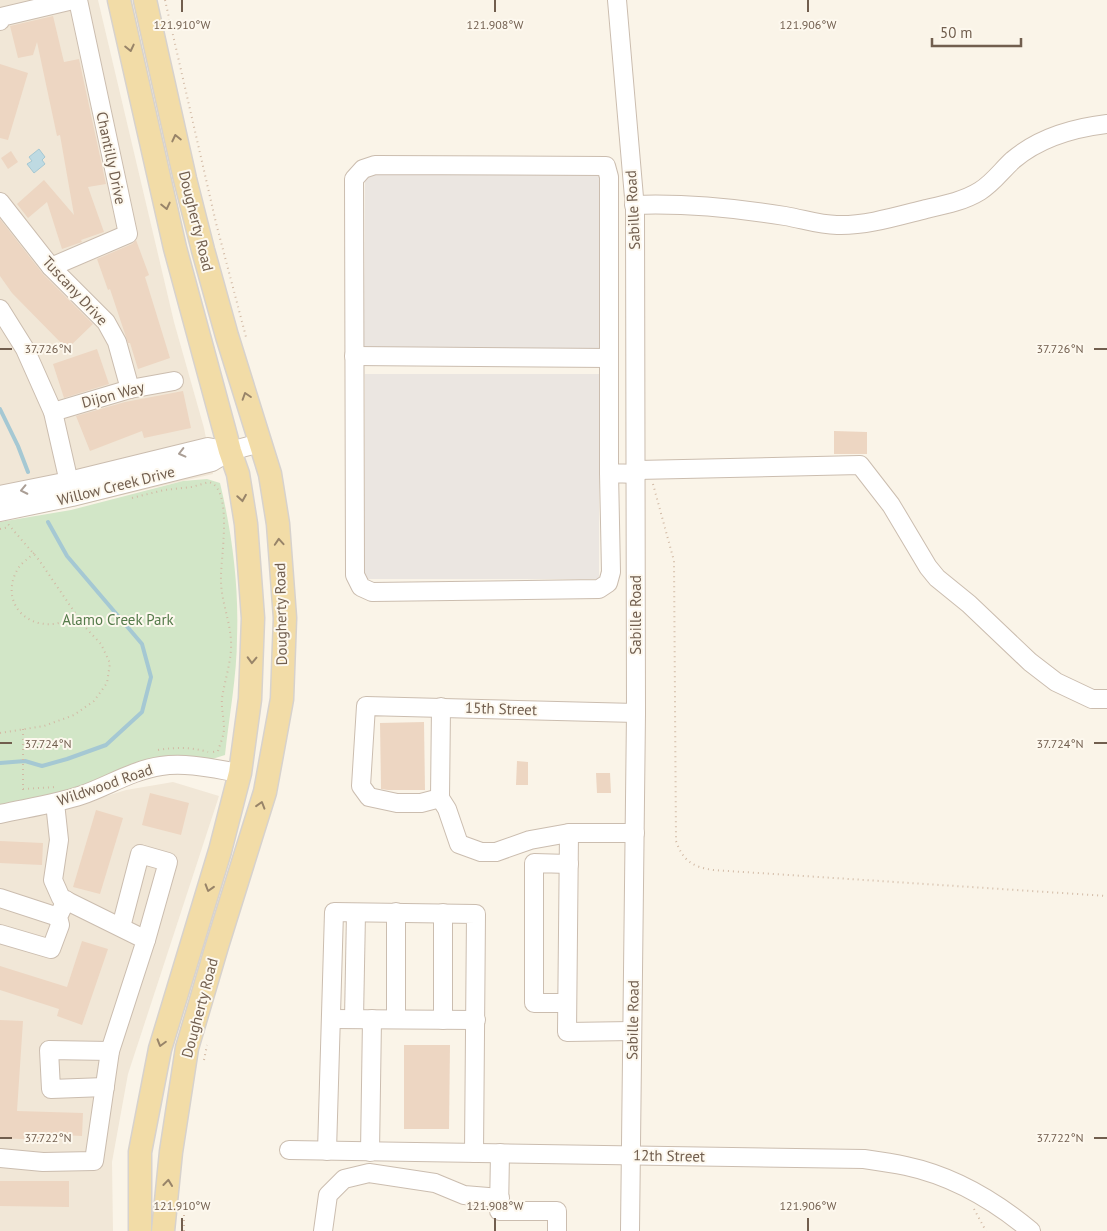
<svg xmlns="http://www.w3.org/2000/svg" width="1107" height="1231" font-family="'PT Sans',sans-serif">
<style>
.residential{fill:#f1e7d7}
.industrial{fill:#ebe6e1}
.green{fill:#d2e6c7}
.water{fill:#bedae2;stroke:#a5c8d3}
.lines{fill:none;stroke-linecap:round;stroke-linejoin:round}
.stream{stroke:#a5c8d3;stroke-width:4}
.building{fill:#edd6c2}
.minor-casing{stroke:#cbbdaf;stroke-width:20}
.major-casing{stroke:#d7d2cd;stroke-width:25}
.path{stroke:#d2baa5;stroke-width:2;stroke-dasharray:1 4;stroke-linecap:butt}
.minor{stroke:#fff;stroke-width:18}
.major{stroke:#f2dca7;stroke-width:22}
.oneway{stroke:#988469}
.oneway2{stroke:#aa9e95}
.ticks{fill:none;stroke:#715e4e;stroke-width:2}
.labels{text-anchor:middle;stroke-width:4;stroke-linejoin:round;paint-order:stroke}
.street-label{font-size:15px;fill:#715e4e;stroke:#fdf8ee}
.park-label{font-size:15px;fill:#557b4b;stroke:#fdf8ee}
.ticks-label{font-size:12px;text-anchor:middle;fill:#715e4e;stroke:#fdf8ee;stroke-width:4;stroke-linejoin:round;paint-order:stroke}
</style>
<rect width="100%" height="100%" fill="#faf4e8"/>
<g class="residential">
<polygon points="0,0 98,0 174,322 204,428 213,474 71,507 0,519"/>
<polygon points="173,782 219,796 128,1074 112,1162 113,1231 0,1231 0,822 68,808 126,790"/>
</g>
<g class="industrial">
<polygon points="365,169 603,171 602,350 364,349"/>
<rect x="365" y="374" width="234" height="205"/>
</g>
<path class="green" d="M 207,479 L 220,483 C 232,533 239,585 237,638 C 237,675 229,717 225,755 L 209,760 L 195,757 L 144,764 L 57,795 L 0,809 L 0,522 L 71,510 L 183,481 Z"/>
<polygon class="water" points="39,149 45,157 42,160 45,164 34,173 27,164 32,161 29,157"/>
<g class="lines">
<g class="stream">
<polyline points="0,409 18,446 28,472"/>
<polyline points="0,763 25,761 42,766 67,759 106,745 142,712 151,677 142,644 67,556 48,522"/>
</g>
</g>
<g class="building">
<polygon points="53,16 64,62 79,59 106,184 88,187 104,232 81,240 82,242 62,249 47,202 28,218 17,204 44,180 74,215 60,135 57,136 37,42 33,55 18,58 10,26"/>
<polygon points="0,64 28,73 8,140 0,138"/>
<polygon points="11,151 18,162 8,169 1,158"/>
<polygon points="0,219 43,274 93,324 67,349 12,293 0,276"/>
<polygon points="136,240 149,275 145,277 170,358 138,369 130,343 128,343 110,289 108,290 97,259 132,244"/>
<polygon points="97,349 109,384 64,398 53,364"/>
<polygon points="183,391 191,428 144,438 142,431 90,451 76,416 125,402"/>
<polygon points="834,431 867,432 867,454 834,454"/>
<polygon points="424,722 425,790 388,790 381,789 380,723"/>
<polygon points="517,761 528,762 528,785 516,785"/>
<polygon points="596,773 610,773 611,793 597,793"/>
<polygon points="150,793 189,803 181,835 142,825"/>
<polygon points="96,810 123,818 100,894 73,887"/>
<polygon points="0,841 43,843 42,865 0,863"/>
<polygon points="82,941 108,949 82,1025 57,1016 59,1009 0,990 0,966 67,987"/>
<polygon points="0,1020 23,1021 17,1111 83,1113 82,1136 42,1134 41,1140 0,1138"/>
<polygon points="404,1045 450,1045 449,1129 404,1129"/>
<polygon points="0,1181 69,1181 69,1207 0,1206"/>
</g>
<g class="lines">
<g class="minor-casing">
<g id="minor">
<polyline points="617,0 635,209 636,713 630,1231"/>
<polyline points="0,21 1,17 73,0"/>
<polyline points="0,202 51,267 106,322 117,342 130,389"/>
<path d="M 634,205 C 685,203 735,208 785,216 C 803,219 819,225 837,225 C 866,226 898,216 926,209 C 944,205 964,201 980,191 C 993,183 1002,170 1013,160 C 1039,138 1073,128 1107,124"/>
<polyline points="51,267 128,234 78,0"/>
<polyline points="0,309 25,349 53,412 71,491"/>
<polyline points="354,356 609,358"/>
<polyline points="53,412 130,389 174,381"/>
<polyline points="637,470 860,465 891,505 928,567 937,578 969,604 1030,662 1056,682 1092,699 1107,699"/>
<polyline points="609,473 611,572 608,583 599,589 372,592 361,587 355,575 354,179 363,169 375,165 606,166 609,177 609,473 637,474"/>
<polyline points="0,495 69,481 208,447 230,451"/>
<polyline points="0,512 72,497 212,462 230,451 260,443"/>
<polyline points="441,707 440,798 447,809 459,844 481,852 496,852 530,840 569,833 635,833"/>
<polyline points="440,798 421,803 397,803 369,797 361,786 366,706 636,713"/>
<path d="M 0,814 C 27,808 55,804 82,795 C 108,786 133,770 161,766 C 187,762 215,769 240,773"/>
<polyline points="569,833 567,1032 632,1031"/>
<polyline points="0,898 58,917"/>
<polyline points="396,912 396,1019"/>
<polyline points="443,913 443,1020"/>
<polyline points="121,927 140,854 168,862 146,940"/>
<polyline points="0,934 51,949 60,925 58,917 66,900"/>
<polyline points="567,1003 534,1003 534,863 569,864"/>
<polyline points="331,1019 476,1020"/>
<polyline points="354,1019 356,913"/>
<polyline points="105,1087 51,1089 49,1050 110,1051"/>
<path d="M 289,1150 L 864,1159 C 878,1161 892,1163 906,1166 C 953,1176 994,1200 1031,1231"/>
<polyline points="327,1151 334,912 476,914 474,1153"/>
<polyline points="370,1152 372,1019"/>
<polyline points="500,1153 499,1211 557,1211 557,1231"/>
<polyline points="0,1158 43,1162 94,1161 110,1051 146,940 61,898 53,880 59,840 55,803"/>
<polyline points="323,1231 328,1195 344,1179 369,1173 435,1183 464,1195 500,1198"/>
</g>
</g>
<g class="major-casing">
<g id="major">
<polyline points="119,0 175,248 230,451 238,474 246,524 253,618 250,699 240,773 220,851 160,1049 140,1152 140,1231"/>
<polyline points="145,0 185,179 203,250 227,336 270,474 278,524 285,618 282,699 265,792 217,946 187,1048 171,1152 163,1231"/>
</g>
</g>
<g class="path">
<polyline points="165,0 216,223 246,337"/>
<path d="M 653,484 L 674,561 L 676,841 C 683,861 693,867 713,870 L 1107,896"/>
<path d="M 132,498 L 164,490 L 192,487 L 209,482 C 234,489 220,561 221,580 C 221,601 230,620 231,641 C 232,660 225,679 222,698 C 221,708 224,718 224,728 C 224,736 220,744 218,751 L 213,752"/>
<polyline points="0,529 9,527"/>
<path d="M 34,553 C 29,558 23,562 19,567 C 0,596 20,627 54,624 C 62,623 69,618 75,615"/>
<polyline points="23,729 23,794"/>
<polyline points="0,733 44,726 74,715 94,701 107,683 110,663 101,644 84,626 39,560 8,524"/>
<path d="M 158,750 C 176,747 191,747 208,752"/>
<polyline points="23,789 55,787"/>
<polyline points="204,1060 207,1045"/>
<polyline points="974,1209 986,1231"/>
<polyline points="184,1231 184,1206"/>
</g>
<use href="#minor" class="minor"/>
<use href="#major" class="major"/>
</g>
<defs><path id="oneway-chevron" d="M-2-3.5L2.5 0L-2 3.5" fill="none" stroke-width="1.6" stroke-linecap="round" stroke-linejoin="round" transform="scale(1.25)"/></defs>
<g class="oneway">
<use href="#oneway-chevron" transform="translate(130 48) rotate(77)"/>
<use href="#oneway-chevron" transform="translate(176 138) rotate(-103)"/>
<use href="#oneway-chevron" transform="translate(166 206) rotate(77)"/>
<use href="#oneway-chevron" transform="translate(246 396) rotate(-108)"/>
<use href="#oneway-chevron" transform="translate(242 498) rotate(81)"/>
<use href="#oneway-chevron" transform="translate(279 542) rotate(-94)"/>
<use href="#oneway-chevron" transform="translate(252 660) rotate(92)"/>
<use href="#oneway-chevron" transform="translate(261 805) rotate(-73)"/>
<use href="#oneway-chevron" transform="translate(209 888) rotate(107)"/>
<use href="#oneway-chevron" transform="translate(161 1043) rotate(106)"/>
<use href="#oneway-chevron" transform="translate(168 1183) rotate(-84)"/>
</g>
<g class="oneway2">
<use href="#oneway-chevron" transform="translate(182 453) rotate(166)"/>
<use href="#oneway-chevron" transform="translate(24 490) rotate(168)"/>
</g>
<path class="ticks" d="M 182,0 L 182,12M 495,0 L 495,12M 808,0 L 808,12M 0,349 L 12,349M 1094,349 L 1107,349M 0,743 L 12,743M 1094,743 L 1107,743M 0,1138 L 12,1138M 1094,1138 L 1107,1138M 182,1218 L 182,1231M 495,1218 L 495,1231M 808,1218 L 808,1231"/>
<g class="labels">
<g class="street-label">
<text transform="translate(111 158) rotate(78)" y="5">Chantilly Drive</text>
<text transform="translate(633 210) rotate(-93)" y="5">Sabille Road</text>
<text transform="translate(196 221) rotate(76)" y="5">Dougherty Road</text>
<text transform="translate(75 291) rotate(47)" y="5">Tuscany Drive</text>
<text transform="translate(113 395) rotate(-15)" y="5">Dijon Way</text>
<text transform="translate(116 486) rotate(-14)" y="5">Willow Creek Drive</text>
<text transform="translate(281 614) rotate(-91)" y="5">Dougherty Road</text>
<text transform="translate(636 615) rotate(-90)" y="5">Sabille Road</text>
<text transform="translate(501 709) rotate(2)" y="5">15th Street</text>
<text transform="translate(105 785) rotate(-19)" y="5">Wildwood Road</text>
<text transform="translate(200 1008) rotate(-75)" y="5">Dougherty Road</text>
<text transform="translate(633 1020) rotate(-89)" y="5">Sabille Road</text>
<text transform="translate(669 1156) rotate(1)" y="5">12th Street</text>
</g>
<g class="park-label">
<text x="118" y="625">Alamo Creek Park</text>
</g>
</g>
<g class="ticks-label">
<text x="182" y="29">121.910°W</text>
<text x="495" y="29">121.908°W</text>
<text x="808" y="29">121.906°W</text>
<text x="48" y="353">37.726°N</text>
<text x="1060" y="353">37.726°N</text>
<text x="48" y="748">37.724°N</text>
<text x="1060" y="748">37.724°N</text>
<text x="48" y="1142">37.722°N</text>
<text x="1060" y="1142">37.722°N</text>
<text x="182" y="1210">121.910°W</text>
<text x="495" y="1210">121.908°W</text>
<text x="808" y="1210">121.906°W</text>
</g>
<path d="M932 38v8h89v-8" fill="none" stroke="#715e4e" stroke-width="2.5"/>
<text x="940" y="38" font-size="15" fill="#715e4e" stroke="#fdf8ee" stroke-width="4" paint-order="stroke">50 m</text>
</svg>
